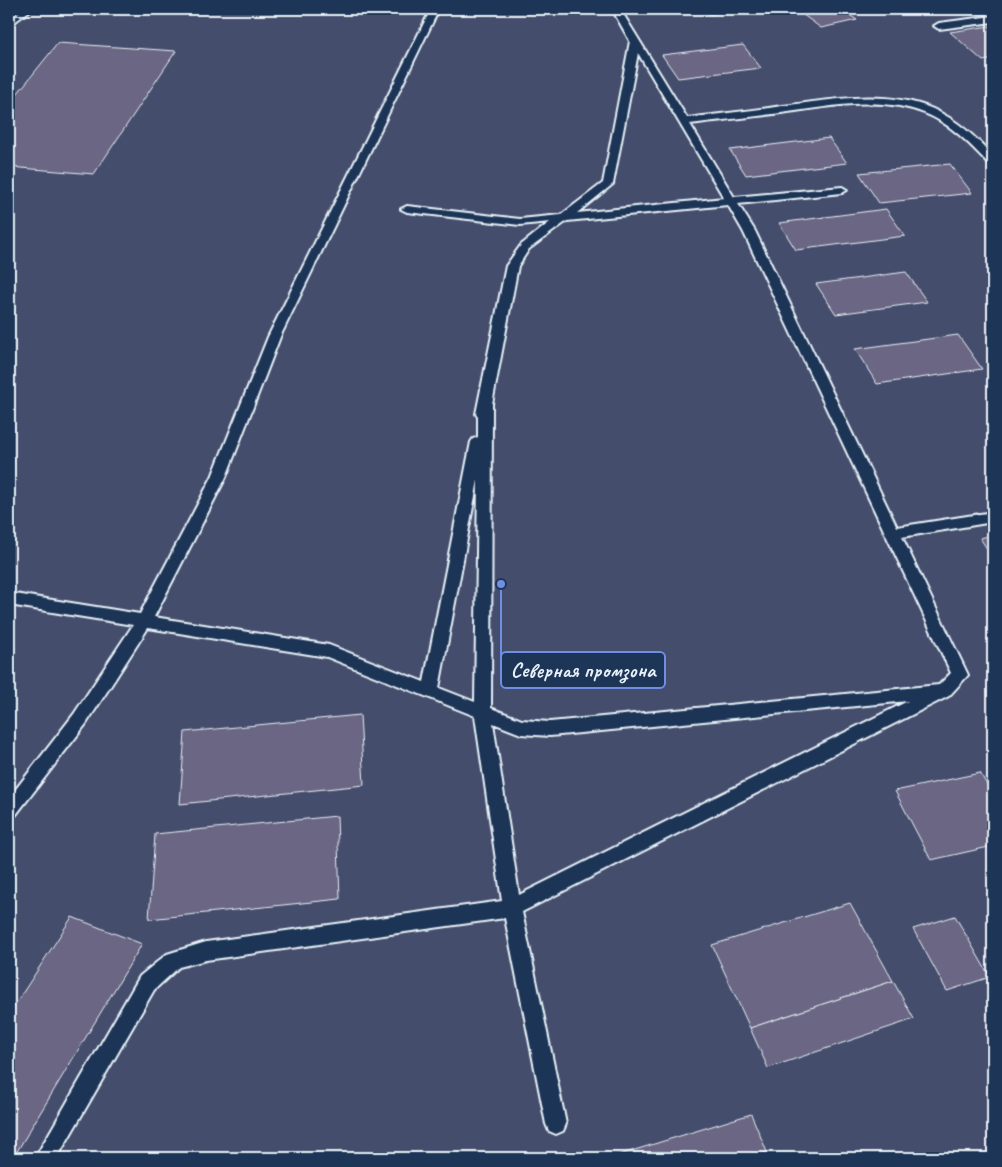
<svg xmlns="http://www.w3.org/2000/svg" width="1002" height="1167" font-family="Caveat,sans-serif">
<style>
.built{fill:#444e6d}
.building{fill:#6b6683;stroke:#e8f1f8}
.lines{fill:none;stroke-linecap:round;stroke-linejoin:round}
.lane-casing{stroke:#e8f1f8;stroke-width:4}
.lane{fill:#1d3557;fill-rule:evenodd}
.leader{fill:none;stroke:#6e8fe5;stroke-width:2}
.callout-dot{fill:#6e8fe5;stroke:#1d3557;stroke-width:2}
.callout{fill:#1d3557;stroke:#6e8fe5;stroke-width:2}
.callout-label{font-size:21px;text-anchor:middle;font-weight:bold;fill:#e8f1f8}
</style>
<rect width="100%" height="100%" fill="#344464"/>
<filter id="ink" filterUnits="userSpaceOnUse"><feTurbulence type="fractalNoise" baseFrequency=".02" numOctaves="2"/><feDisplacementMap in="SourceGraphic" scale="10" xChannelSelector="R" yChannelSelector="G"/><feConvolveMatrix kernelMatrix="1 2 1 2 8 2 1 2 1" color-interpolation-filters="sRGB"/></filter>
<g filter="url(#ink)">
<rect class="built" x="9" y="9" width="984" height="1149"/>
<g class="building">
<polygon points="702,9 724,9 727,11 710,15"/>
<polygon points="795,9 841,9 857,20 821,28"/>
<polygon points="990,26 993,28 993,59 983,61 950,32"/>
<polygon points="58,43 176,51 94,174 9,167 9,104"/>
<polygon points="743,45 761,68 678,78 662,55"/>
<polygon points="829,138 847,163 746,175 730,150"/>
<polygon points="950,164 972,193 879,203 859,173"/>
<polygon points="886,209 905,236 796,250 779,223"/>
<polygon points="906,272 927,302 836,314 816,284"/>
<polygon points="958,335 982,369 877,384 855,349"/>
<polygon points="993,535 993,558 980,538"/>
<polygon points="360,715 364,785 180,804 185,732"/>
<polygon points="980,773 993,795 993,846 931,860 895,791"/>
<polygon points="337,816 340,899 149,919 155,834"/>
<polygon points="850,903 893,981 750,1028 712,945"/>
<polygon points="955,916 990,977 947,991 913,929"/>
<polygon points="72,917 142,944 13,1158 9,1158 9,1014"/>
<polygon points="893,981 914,1019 768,1068 750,1028"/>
<polygon points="751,1114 767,1152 749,1158 609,1158"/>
</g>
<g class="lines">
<g class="lane-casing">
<g id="lane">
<polygon points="23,9 32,9 9,26 9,19"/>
<path d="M 431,9 L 439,9 L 280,337 L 226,477 L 154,617 L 329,645 L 424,682 L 471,442 L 473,439 L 478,437 L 478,417 L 476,414 L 506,266 L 521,245 L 550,222 L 520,225 L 407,212 L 401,209 L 407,206 L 520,219 L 561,215 L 603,183 L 630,41 L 612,9 L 620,9 L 687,118 C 718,114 750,111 782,106 C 831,100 886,89 933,109 C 957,120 976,137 993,156 L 993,165 L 989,164 C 970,144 950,123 924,113 C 879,95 827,107 781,113 C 751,117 720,120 690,124 L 734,197 L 842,187 L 847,190 L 842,193 L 738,204 L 755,231 L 897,527 L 993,512 L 993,522 L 902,537 L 968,675 L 949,696 L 522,912 L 566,1124 L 563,1131 L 556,1134 L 549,1131 L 546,1124 L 505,918 L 206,960 L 179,967 L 154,990 L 57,1158 L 35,1158 L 140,976 L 167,954 L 206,942 L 502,901 L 475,716 L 327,657 L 148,628 L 86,724 L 15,816 L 9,819 L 9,798 L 74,714 L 133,625 L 9,605 L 9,593 L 140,614 L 212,477 L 268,337 ZM 638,53 L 724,198 L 577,213 L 613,184 ZM 728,205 L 743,231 L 951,673 L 939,685 L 550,722 L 522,720 L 491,708 L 492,404 L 518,266 L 529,249 L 567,221 ZM 478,480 L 475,702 L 439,688 ZM 908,701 L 519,895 L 493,723 L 521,734 L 550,736 Z"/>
<polygon points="993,16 993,22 939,29 934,26 939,23"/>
</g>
</g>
<use href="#lane" class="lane"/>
</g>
</g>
<path class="leader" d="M501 584L501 670"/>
<circle class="callout-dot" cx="501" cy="584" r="5"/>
<rect class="callout" x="501" y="652" width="164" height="36" rx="5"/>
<g class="callout-label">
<text x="583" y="677">Северная промзона</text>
</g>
<rect width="1002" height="1167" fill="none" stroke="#1d3557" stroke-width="30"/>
<rect x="15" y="15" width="972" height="1137" fill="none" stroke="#e8f1f8" stroke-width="2" filter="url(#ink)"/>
</svg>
